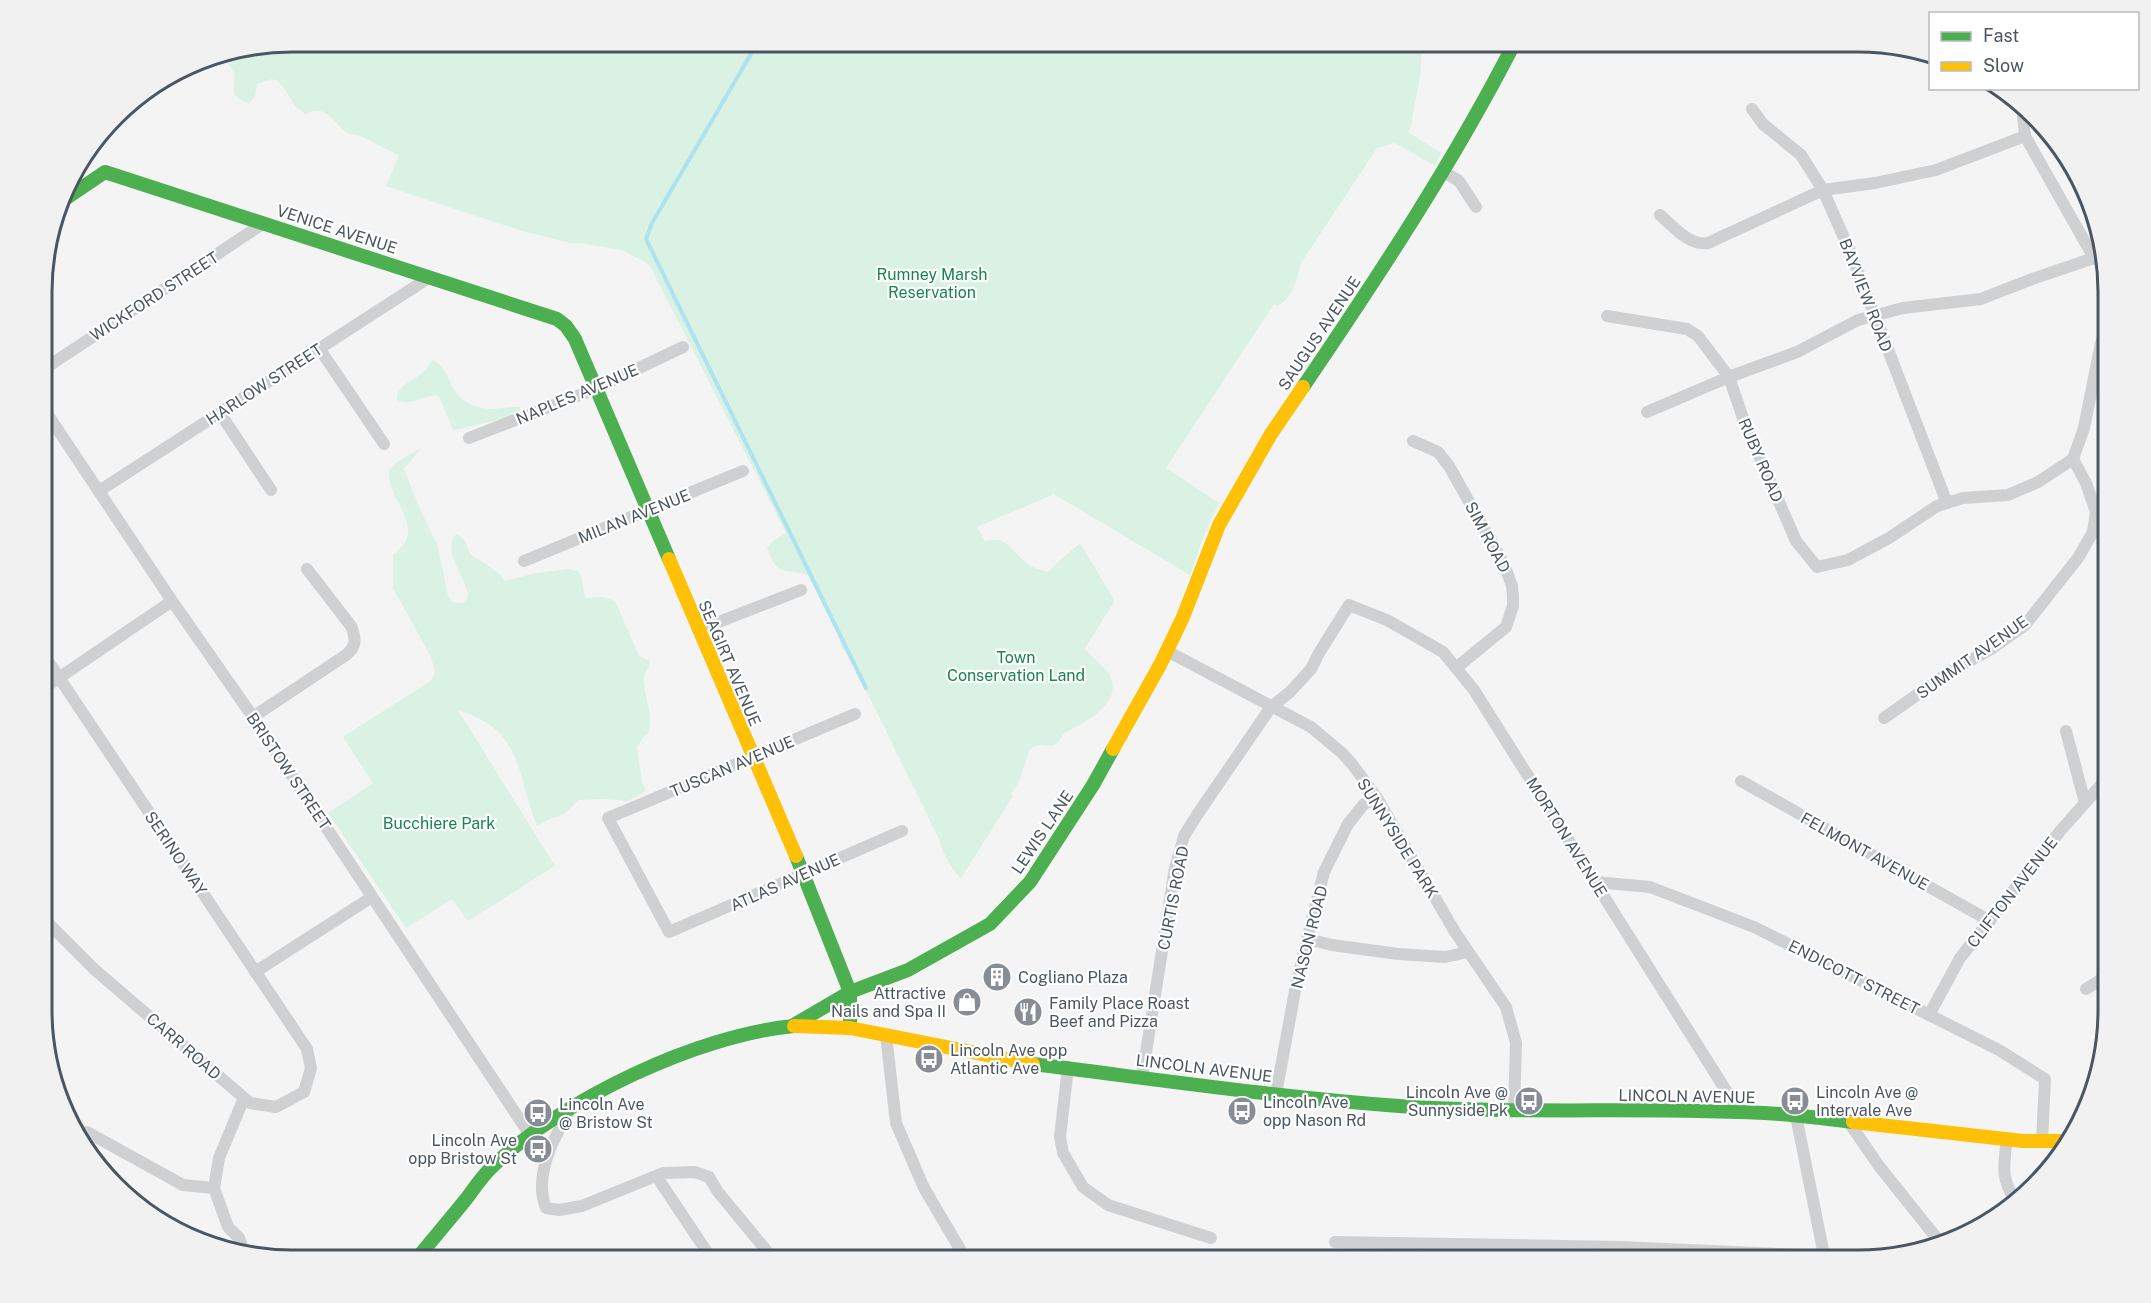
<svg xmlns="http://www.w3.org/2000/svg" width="2151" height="1303" font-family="'Public Sans',sans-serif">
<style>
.green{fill:#d9f2e3}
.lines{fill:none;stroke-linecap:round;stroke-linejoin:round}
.stream{stroke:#aee2f0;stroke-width:4}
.street{stroke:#ced0d2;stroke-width:12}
.fast{stroke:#4caf50;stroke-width:14}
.slow{stroke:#ffc107;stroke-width:14}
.labels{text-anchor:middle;stroke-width:4.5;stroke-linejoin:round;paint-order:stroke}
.street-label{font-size:16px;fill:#4a5661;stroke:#fff}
.park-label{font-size:16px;fill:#17864f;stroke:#fff}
.poi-label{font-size:16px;fill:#4a5661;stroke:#fff;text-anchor:start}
.rim{fill:none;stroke:#4a5661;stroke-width:3}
</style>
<rect width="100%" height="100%" fill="#f4f4f4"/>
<g class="green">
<path d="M 292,42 L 1426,42 L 1422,54 L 1420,76 L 1411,125 L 1408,132 L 1441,153 L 1435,166 L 1395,143 L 1377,148 L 1301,263 C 1297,278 1293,299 1277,306 L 1274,304 L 1166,468 L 1219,503 L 1204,535 L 1190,575 L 1052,493 L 1052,495 L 977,527 L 985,541 C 1008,535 1011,551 1025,562 C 1031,568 1040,569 1047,572 L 1080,543 L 1113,598 L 1114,602 L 1085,648 C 1091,657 1101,663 1108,672 C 1127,701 1085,723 1064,733 C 1050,758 1047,736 1029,750 L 1019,782 L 1011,794 L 1013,796 L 961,878 C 954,873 940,849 940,841 L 848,654 L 841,647 L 840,638 L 808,575 C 784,567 778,579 767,548 L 774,540 L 786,533 L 649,264 L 622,250 L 580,243 L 570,243 L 522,231 L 386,186 L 399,155 C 385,149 373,141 360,136 C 357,135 353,135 350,134 C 333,127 330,102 305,114 L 295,106 L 285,89 L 277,81 L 272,79 L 257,84 L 255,97 L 249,103 C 227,96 236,92 234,76 C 234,68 226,62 219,56 Z"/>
<path d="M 433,360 C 454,370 446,401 482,408 C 494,411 507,406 520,407 L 520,412 L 509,418 L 453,430 L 439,396 C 424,393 412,408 397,400 C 397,384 413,382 423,372 C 427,369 429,364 433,360 Z"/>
<path d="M 421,448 L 404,469 L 420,509 L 438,547 L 448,596 L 452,602 L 463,603 L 467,599 L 468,594 C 465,577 442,551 456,534 C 469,539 465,550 474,557 C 484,564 498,570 505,581 L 536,573 L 569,569 L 578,571 L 581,576 L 585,598 L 603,597 L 615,601 L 639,656 L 650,661 C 650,668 644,672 644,679 C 644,697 654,715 648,734 L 644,736 L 637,747 L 642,782 L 646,791 L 628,801 L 605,799 L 579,800 L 563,815 L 550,819 L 537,826 C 516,774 524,730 458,710 L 555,866 L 468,921 L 452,899 L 406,928 L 328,813 L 373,783 L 343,737 L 432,680 L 435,672 L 431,657 L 393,588 L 393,555 C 430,528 387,502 389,470 L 397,462 Z"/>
</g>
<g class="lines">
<polyline class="stream" points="758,42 652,223 646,239 866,688"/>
<g class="street">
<polyline points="2022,105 2025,136 2094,258 2105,264"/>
<polyline points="1752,109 1763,124 1801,155 1823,190 1852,256 1947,503"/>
<polyline points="1444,172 1459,181 1476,207"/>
<path d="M 1660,215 C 1674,227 1689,246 1708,243 L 1823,190 L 1875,183 L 1936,170 L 2025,136"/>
<polyline points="1607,316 1687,329 1698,336 1729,377 1744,421 1796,541 1817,567 1848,560 1889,538 1937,506 1963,498 2008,495 2038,482 2073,459"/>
<polyline points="319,348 384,444"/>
<polyline points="44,369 264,223"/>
<polyline points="44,409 172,601 253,717 530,1135"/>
<polyline points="1647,412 1729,377 1797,352 1858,320 1903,308 1981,299 2032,279 2094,258"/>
<polyline points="220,413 271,490"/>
<polyline points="469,438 595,389 683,347"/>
<polyline points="1413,441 1438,452 1449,466 1504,564 1512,586 1513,597 1513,606 1506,627 1456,668"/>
<polyline points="99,491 430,277"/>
<polyline points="524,561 743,471"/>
<polyline points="698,630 801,590"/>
<polyline points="1167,651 1311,727 1342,753 1352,764 1377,798 1455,932 1506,1007 1516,1043 1514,1110"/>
<polyline points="44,655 307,1049 311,1068 304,1092 276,1107 250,1103 94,969 44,919"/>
<polyline points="44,688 172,601"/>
<polyline points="855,714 608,818 669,932 902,831"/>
<path d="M 253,717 L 346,655 C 357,646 356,639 351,626 L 307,569"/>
<polyline points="1884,718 1948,673 1991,649 2025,625 2078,558 2093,532 2096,512 2086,483 2073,459 2084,428 2101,343 2108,324"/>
<polyline points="2066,731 2085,803"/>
<polyline points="1741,781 1990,921"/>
<polyline points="1595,882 1650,887 1754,927 1999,1050 2045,1079 2042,1141"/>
<polyline points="1308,939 1332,945 1398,954 1445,957 1468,952"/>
<polyline points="255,972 372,897"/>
<polyline points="2086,989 2108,975"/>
<polyline points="1929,1015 1960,958 2061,830 2101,785 2108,780"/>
<polyline points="886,1035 896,1123 924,1188 967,1261"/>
<polyline points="1068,1067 1060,1137 1063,1153 1083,1187 1108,1205 1211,1238"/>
<polyline points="1142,1078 1175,868 1184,836 1197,815 1271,707 1290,692 1311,669 1319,653 1349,605 1387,620 1443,652 1474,690 1725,1089 1743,1113"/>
<polyline points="1276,1094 1297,980 1324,872 1348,824 1364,804 1377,798"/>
<path d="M 570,1110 C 554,1137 533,1176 546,1208 L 559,1210 L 582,1206 L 663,1173 L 695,1172 L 709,1177 L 718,1192 L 775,1261"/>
<polyline points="1796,1116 1825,1260"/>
<polyline points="1848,1121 1879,1166 1939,1241"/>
<polyline points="87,1132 183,1185 214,1188 219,1158 244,1098"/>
<path d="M 2007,1139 C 2003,1168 2001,1177 2016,1203"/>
<polyline points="657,1177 713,1261"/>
<polyline points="214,1188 228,1227 239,1238 242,1246"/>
<polyline points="1335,1242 1620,1247 1823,1256"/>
<polyline points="1604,1247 1605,1261"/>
<polyline points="1424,1261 1425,1244"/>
</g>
<g class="fast">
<polyline points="62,201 105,172 557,319 566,326 575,339 669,559"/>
<path d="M 1303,387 C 1379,275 1453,163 1515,42"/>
<polyline points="796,856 850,992 850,1028"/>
<polyline points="792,1026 850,992 908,970 990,924 1030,882 1093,785 1113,749"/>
<path d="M 1033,1064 C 1154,1079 1276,1097 1399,1106 C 1526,1115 1653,1106 1780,1114 C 1805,1116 1829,1119 1853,1122"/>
<path d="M 415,1261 C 432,1240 450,1219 467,1198 C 475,1187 483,1175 493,1166 C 563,1099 698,1035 794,1026"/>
</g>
<g class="slow">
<polyline points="669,559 796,856"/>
<polyline points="1113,749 1160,665 1183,617 1219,525 1271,434 1303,387"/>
<polyline points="794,1026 850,1028 1033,1064"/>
<polyline points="1853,1122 2023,1141 2071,1141"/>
</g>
</g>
<defs>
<g id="building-disc" transform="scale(1.5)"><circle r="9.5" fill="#868d94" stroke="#fff"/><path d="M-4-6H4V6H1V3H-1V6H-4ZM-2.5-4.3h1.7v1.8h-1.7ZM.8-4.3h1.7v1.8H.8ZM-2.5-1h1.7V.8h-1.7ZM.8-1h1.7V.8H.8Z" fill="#fff"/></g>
<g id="shop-disc" transform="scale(1.5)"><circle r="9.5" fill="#868d94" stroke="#fff"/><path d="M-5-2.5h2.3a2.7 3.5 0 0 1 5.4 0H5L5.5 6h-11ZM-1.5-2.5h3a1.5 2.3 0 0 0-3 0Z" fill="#fff"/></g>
<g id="restaurant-disc" transform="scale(1.5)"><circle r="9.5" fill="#868d94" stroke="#fff"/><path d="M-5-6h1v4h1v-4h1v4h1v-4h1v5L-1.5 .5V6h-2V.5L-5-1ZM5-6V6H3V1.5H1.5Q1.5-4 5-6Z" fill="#fff"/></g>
<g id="bus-disc" transform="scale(1.5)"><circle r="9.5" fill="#868d94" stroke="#fff"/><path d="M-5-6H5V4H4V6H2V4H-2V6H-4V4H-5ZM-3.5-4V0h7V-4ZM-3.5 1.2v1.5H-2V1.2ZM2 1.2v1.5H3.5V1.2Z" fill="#fff"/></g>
</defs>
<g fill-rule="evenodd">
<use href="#building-disc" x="997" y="977"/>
<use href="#shop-disc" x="967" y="1002"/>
<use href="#restaurant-disc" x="1028" y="1012"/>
<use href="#bus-disc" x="929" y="1059"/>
<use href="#bus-disc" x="1529" y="1101"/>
<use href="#bus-disc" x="1795" y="1101"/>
<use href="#bus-disc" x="1242" y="1111"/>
<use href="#bus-disc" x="538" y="1113"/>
<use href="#bus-disc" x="538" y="1149"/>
</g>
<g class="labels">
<g class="street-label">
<text transform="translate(337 229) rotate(18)" y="6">VENICE AVENUE</text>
<text transform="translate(1866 295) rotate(69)" y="6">BAYVIEW ROAD</text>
<text transform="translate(154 296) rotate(-33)" y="6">WICKFORD STREET</text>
<text transform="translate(1319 333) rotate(-56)" y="6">SAUGUS AVENUE</text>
<text transform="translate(264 384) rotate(-33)" y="6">HARLOW STREET</text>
<text transform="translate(577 394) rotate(-23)" y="6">NAPLES AVENUE</text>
<text transform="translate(1761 460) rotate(67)" y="6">RUBY ROAD</text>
<text transform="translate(634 516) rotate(-22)" y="6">MILAN AVENUE</text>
<text transform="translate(1488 537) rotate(62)" y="6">SIM ROAD</text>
<text transform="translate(1972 657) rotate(-35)" y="6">SUMMIT AVENUE</text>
<text transform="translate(730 663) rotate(67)" y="6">SEAGIRT AVENUE</text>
<text transform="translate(732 766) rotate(-23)" y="6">TUSCAN AVENUE</text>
<text transform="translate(289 771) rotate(56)" y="6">BRISTOW STREET</text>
<text transform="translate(1042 832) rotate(-56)" y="6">LEWIS LANE</text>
<text transform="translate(1567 837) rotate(58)" y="6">MORTON AVENUE</text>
<text transform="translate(1398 838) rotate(58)" y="6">SUNNYSIDE PARK</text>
<text transform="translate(1865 851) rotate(29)" y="6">FELMONT AVENUE</text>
<text transform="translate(176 853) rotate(56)" y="6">SERINO WAY</text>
<text transform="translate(785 882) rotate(-24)" y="6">ATLAS AVENUE</text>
<text transform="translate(2012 892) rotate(-52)" y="6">CLIFTON AVENUE</text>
<text transform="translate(1173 898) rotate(-79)" y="6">CURTIS ROAD</text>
<text transform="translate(1309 937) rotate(-76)" y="6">NASON ROAD</text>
<text transform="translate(1854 977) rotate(27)" y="6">ENDICOTT STREET</text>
<text transform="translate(184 1046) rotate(41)" y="6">CARR ROAD</text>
<text transform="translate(1204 1068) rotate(7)" y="6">LINCOLN AVENUE</text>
<text transform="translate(1687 1096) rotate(1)" y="6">LINCOLN AVENUE</text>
</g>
<g class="park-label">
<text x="932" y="280">Rumney Marsh<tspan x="932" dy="18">Reservation</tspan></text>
<text x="1016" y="663">Town<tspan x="1016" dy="18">Conservation Land</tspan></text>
<text x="439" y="829">Bucchiere Park</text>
</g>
<g class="poi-label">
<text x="1018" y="983">Cogliano Plaza</text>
<text x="946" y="999" text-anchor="end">Attractive<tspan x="946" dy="18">Nails and Spa II</tspan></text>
<text x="1049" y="1009">Family Place Roast<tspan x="1049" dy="18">Beef and Pizza</tspan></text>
<text x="950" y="1056">Lincoln Ave opp<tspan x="950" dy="18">Atlantic Ave</tspan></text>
<text x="1508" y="1098" text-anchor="end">Lincoln Ave @<tspan x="1508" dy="18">Sunnyside Pk</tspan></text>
<text x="1816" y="1098">Lincoln Ave @<tspan x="1816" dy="18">Intervale Ave</tspan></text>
<text x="1263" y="1108">Lincoln Ave<tspan x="1263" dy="18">opp Nason Rd</tspan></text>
<text x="559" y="1110">Lincoln Ave<tspan x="559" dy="18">@ Bristow St</tspan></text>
<text x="517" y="1146" text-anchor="end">Lincoln Ave<tspan x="517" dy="18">opp Bristow St</tspan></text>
</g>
</g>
<path d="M0 0H2151V1303H0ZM292 52H1858A240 240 0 0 1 2098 292V1010A240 240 0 0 1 1858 1250H292A240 240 0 0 1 52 1010V292A240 240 0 0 1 292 52Z" fill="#f1f1f2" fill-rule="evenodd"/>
<path class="rim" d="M292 52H1858A240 240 0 0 1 2098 292V1010A240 240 0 0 1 1858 1250H292A240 240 0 0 1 52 1010V292A240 240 0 0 1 292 52Z"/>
<rect x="1929" y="12" width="210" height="78" fill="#ffffff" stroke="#b7bbc0" stroke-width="1.5"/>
<rect x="1941" y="32" width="30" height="9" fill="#4caf50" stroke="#b7bbc0" stroke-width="1.5"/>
<text x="1983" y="42" font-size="18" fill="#4a5661">Fast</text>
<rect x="1941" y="62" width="30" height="9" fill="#ffc107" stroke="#b7bbc0" stroke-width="1.5"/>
<text x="1983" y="72" font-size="18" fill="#4a5661">Slow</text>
</svg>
